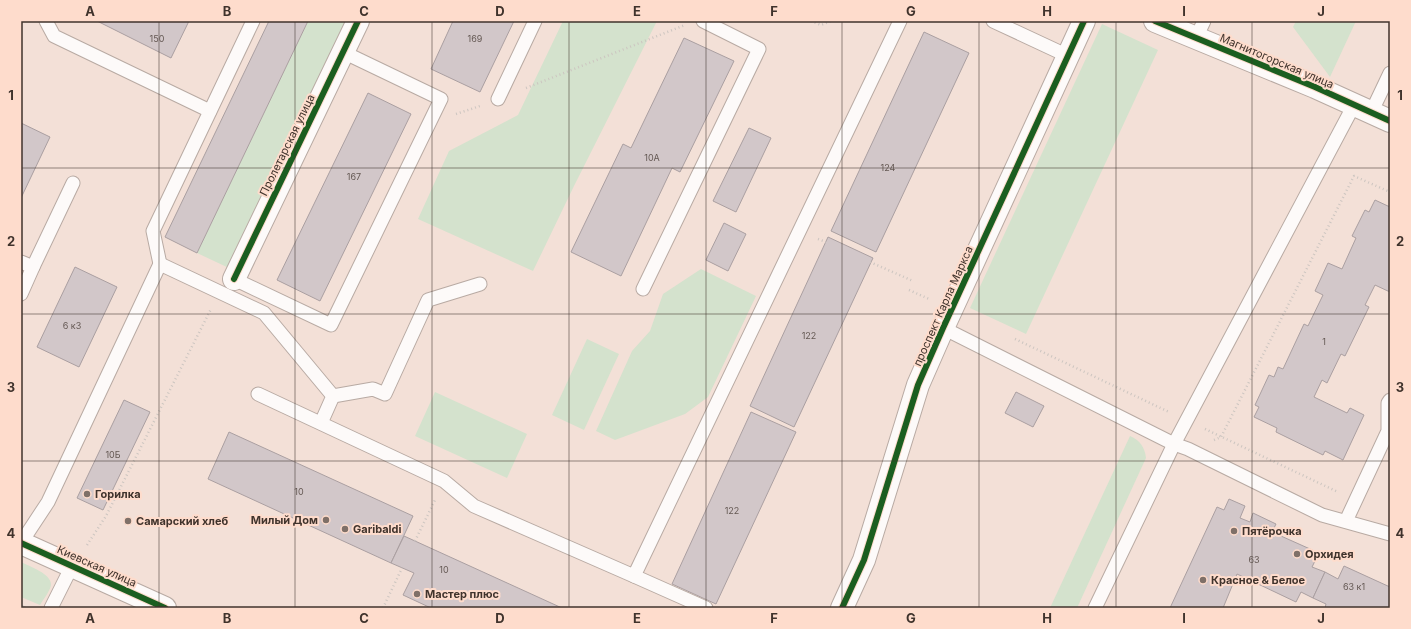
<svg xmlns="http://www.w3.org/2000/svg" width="1411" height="629" font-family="Inter,sans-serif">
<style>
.green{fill:#d4e2cd}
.building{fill:#d2c7c9;stroke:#aa9fa1}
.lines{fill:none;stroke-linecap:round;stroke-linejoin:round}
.service-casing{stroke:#b8aaa3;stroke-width:15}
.minor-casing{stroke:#b8aaa3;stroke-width:24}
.tertiary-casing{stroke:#b8aaa3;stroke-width:24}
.path{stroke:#ccc5c0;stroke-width:2.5;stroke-dasharray:1 3;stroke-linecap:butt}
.service{stroke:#fdfaf9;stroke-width:13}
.minor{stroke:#fdfaf9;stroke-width:22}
.tertiary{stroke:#fdfaf9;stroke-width:22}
.tram{stroke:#c5c0be;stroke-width:1}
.cycleway-casing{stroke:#fedccc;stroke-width:8}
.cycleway{stroke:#1b5e20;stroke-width:6}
.grid{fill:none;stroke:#40332c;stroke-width:1;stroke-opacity:0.55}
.poi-dot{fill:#7f7068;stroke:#fedccc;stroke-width:1.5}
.labels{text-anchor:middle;stroke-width:4;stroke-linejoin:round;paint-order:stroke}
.number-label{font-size:9px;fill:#645853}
.street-label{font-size:11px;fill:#40332c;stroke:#fedccc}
.poi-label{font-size:11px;font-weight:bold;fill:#40332c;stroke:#fedccc;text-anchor:start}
.neatline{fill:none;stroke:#40332c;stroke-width:1.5}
.grid-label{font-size:13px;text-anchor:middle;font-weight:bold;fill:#40332c}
</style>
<rect width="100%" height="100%" fill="#f3e0d7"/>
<g class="green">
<polygon points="308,21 350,21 231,269 197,253"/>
<polygon points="563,21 657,21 574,186 533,271 418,219 449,151 518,115"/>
<polygon points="1296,21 1356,21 1330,77 1293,27"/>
<polygon points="1102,24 1158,50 1026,334 970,308"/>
<polygon points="701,269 756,296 708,397 685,414 615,440 596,431 632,351 650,331 663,294"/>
<polygon points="587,339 619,354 584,430 552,415"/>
<polygon points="435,392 527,434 507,478 415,436"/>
<path d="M 1130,436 C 1140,440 1145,448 1146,458 L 1077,608 L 1050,608 Z"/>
<path d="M 21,562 C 29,566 52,574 51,585 C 50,591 43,600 40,605 L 21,597 Z"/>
</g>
<g class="building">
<polygon points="97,21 189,21 171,58"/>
<polygon points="269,21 308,21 197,253 165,237"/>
<polygon points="453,21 514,21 480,92 431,69"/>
<polygon points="924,32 969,53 876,252 831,231"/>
<polygon points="684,38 734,61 680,172 672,168 621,276 571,252 623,144 631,148"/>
<polygon points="368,93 411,114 320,301 277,280"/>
<polygon points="21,123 50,137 21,198"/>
<polygon points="749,128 771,138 736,212 713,201"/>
<polygon points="1375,200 1390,207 1390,292 1375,285 1365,305 1369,307 1345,356 1341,354 1327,383 1322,380 1314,397 1347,413 1350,408 1364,415 1343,460 1325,451 1323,455 1276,432 1277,428 1254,417 1259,407 1255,405 1269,375 1274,377 1278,367 1283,369 1304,324 1308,326 1323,295 1315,291 1328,263 1342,269 1356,238 1352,236 1365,210 1369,212"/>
<polygon points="724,223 746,234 728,271 706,260"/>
<polygon points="828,237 873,258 794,427 750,406"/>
<polygon points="75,267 117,287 79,367 37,347"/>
<polygon points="1016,392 1044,406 1033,427 1005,413"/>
<polygon points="124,400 150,412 103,510 77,498"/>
<polygon points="751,412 796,432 716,604 672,584"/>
<polygon points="229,432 413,516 391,563 208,479"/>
<polygon points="1229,499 1245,506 1240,518 1250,522 1253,513 1276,524 1272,532 1319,553 1312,567 1325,572 1313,598 1301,592 1296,602 1237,574 1223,608 1170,608 1217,507 1224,510"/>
<polygon points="404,536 415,541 562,608 431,608 403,595 414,573 391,563"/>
<polygon points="1344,566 1390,587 1390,608 1325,608 1326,604 1313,598 1325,572 1338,579"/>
</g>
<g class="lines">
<g class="service-casing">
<g id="service">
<polyline points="46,21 54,36 210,111"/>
<polyline points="993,21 1068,56"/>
<polyline points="1196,38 1204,21"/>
<polyline points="498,99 535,21"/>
<polyline points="1371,113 1390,73"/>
<polyline points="21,262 33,267 21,294"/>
<polyline points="160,264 153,231 253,21"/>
<polyline points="33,267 73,183"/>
<polyline points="234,279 331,325 441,99 343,52"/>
<polyline points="643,289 759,49 703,21"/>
<polyline points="943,328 1174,444 1188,449 1322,515 1390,534"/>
<polyline points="258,394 444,481 474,506 634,576 900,21"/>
<polyline points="333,396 373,389 385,394 428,300 480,284"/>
<polyline points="1346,521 1388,431 1388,403 1390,400"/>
<polyline points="21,543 48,502 160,264 264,313 333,396 321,423"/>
<polyline points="634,576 706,608"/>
<polyline points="51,608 72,566"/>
<polyline points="1095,608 1174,444 1354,105"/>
</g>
</g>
<g class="minor-casing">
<g id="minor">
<polyline points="1155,21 1315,87 1390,121"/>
<polyline points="234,279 358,21"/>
<polyline points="842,608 864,560 918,385 943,328 1084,21"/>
</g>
</g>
<g class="tertiary-casing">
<polyline id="tertiary" points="21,543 165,608"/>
</g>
<g class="path">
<polyline points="811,21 821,25 831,21"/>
<polyline points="526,88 685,25"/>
<polyline points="456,114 480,106"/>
<polyline points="818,239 826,242"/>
<polyline points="870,262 913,281"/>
<polyline points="909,290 929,299"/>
<polyline points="1015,339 1169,412"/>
<polyline points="1205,429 1338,492"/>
<polyline points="1214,440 1221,437 1354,176 1390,192"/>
<polyline points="415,541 435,500"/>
<polyline points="87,545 106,516 211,309"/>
<polyline points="383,608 402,568"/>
</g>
<use href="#service" class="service"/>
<use href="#minor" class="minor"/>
<use href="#tertiary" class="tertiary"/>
<polyline class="tram" points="21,605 27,608"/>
<g class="cycleway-casing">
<g id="cycleway">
<polyline points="1155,21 1315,87 1390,121"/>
<polyline points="234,279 358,21"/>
<polyline points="21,543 165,608"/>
<polyline points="842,608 864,560 918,385 943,328 1084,21"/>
</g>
</g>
<use href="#cycleway" class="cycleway"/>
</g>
<path class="grid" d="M 159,21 L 159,608M 295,21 L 295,608M 432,21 L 432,608M 569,21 L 569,608M 706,21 L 706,608M 842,21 L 842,608M 979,21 L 979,608M 1116,21 L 1116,608M 1252,21 L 1252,608M 21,168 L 1390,168M 21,314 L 1390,314M 21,461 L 1390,461"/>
<g class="poi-dot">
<circle cx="87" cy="494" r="4"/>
<circle cx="326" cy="520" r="4"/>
<circle cx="128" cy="521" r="4"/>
<circle cx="345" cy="529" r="4"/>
<circle cx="1234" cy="531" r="4"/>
<circle cx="1297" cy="554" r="4"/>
<circle cx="1203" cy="580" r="4"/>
<circle cx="417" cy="594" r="4"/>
</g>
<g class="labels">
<g class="number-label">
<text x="157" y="42">150</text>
<text x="475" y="42">169</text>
<text x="652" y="161">10А</text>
<text x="888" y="171">124</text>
<text x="354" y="180">167</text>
<text x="72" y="329">6 к3</text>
<text x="809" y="339">122</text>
<text x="1324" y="345">1</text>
<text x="113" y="458">10Б</text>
<text x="299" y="495">10</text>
<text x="732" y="514">122</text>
<text x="1254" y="563">63</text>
<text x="444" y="573">10</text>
<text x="1354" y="590">63 к1</text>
</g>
<g class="street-label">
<text transform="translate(1277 61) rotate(23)" y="4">Магнитогорская улица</text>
<text transform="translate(287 145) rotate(-64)" y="4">Пролетарская улица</text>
<text transform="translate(943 306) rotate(-66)" y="4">проспект Карла Маркса</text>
<text transform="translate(97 566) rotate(24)" y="4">Киевская улица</text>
</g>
<g class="poi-label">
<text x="95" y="498">Горилка</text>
<text x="318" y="524" text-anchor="end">Милый Дом</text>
<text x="136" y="525">Самарский хлеб</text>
<text x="353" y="533">Garibaldi</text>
<text x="1242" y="535">Пятёрочка</text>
<text x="1305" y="558">Орхидея</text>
<text x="1211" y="584">Красное &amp; Белое</text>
<text x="425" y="598">Мастер плюс</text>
</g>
</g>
<rect width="1411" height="629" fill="none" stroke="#fedccc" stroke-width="44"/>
<rect x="22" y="22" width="1367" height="585" class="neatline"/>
<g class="grid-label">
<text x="90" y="16">A</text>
<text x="227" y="16">B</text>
<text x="364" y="16">C</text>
<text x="500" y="16">D</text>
<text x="637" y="16">E</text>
<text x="774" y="16">F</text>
<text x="911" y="16">G</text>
<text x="1047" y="16">H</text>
<text x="1184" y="16">I</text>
<text x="1321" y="16">J</text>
<text x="11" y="100">1</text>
<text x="1400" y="100">1</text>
<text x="11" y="246">2</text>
<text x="1400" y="246">2</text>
<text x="11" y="392">3</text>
<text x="1400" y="392">3</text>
<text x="11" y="538">4</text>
<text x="1400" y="538">4</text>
<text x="90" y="623">A</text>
<text x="227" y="623">B</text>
<text x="364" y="623">C</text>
<text x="500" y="623">D</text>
<text x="637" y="623">E</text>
<text x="774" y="623">F</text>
<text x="911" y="623">G</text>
<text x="1047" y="623">H</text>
<text x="1184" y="623">I</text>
<text x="1321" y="623">J</text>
</g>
</svg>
